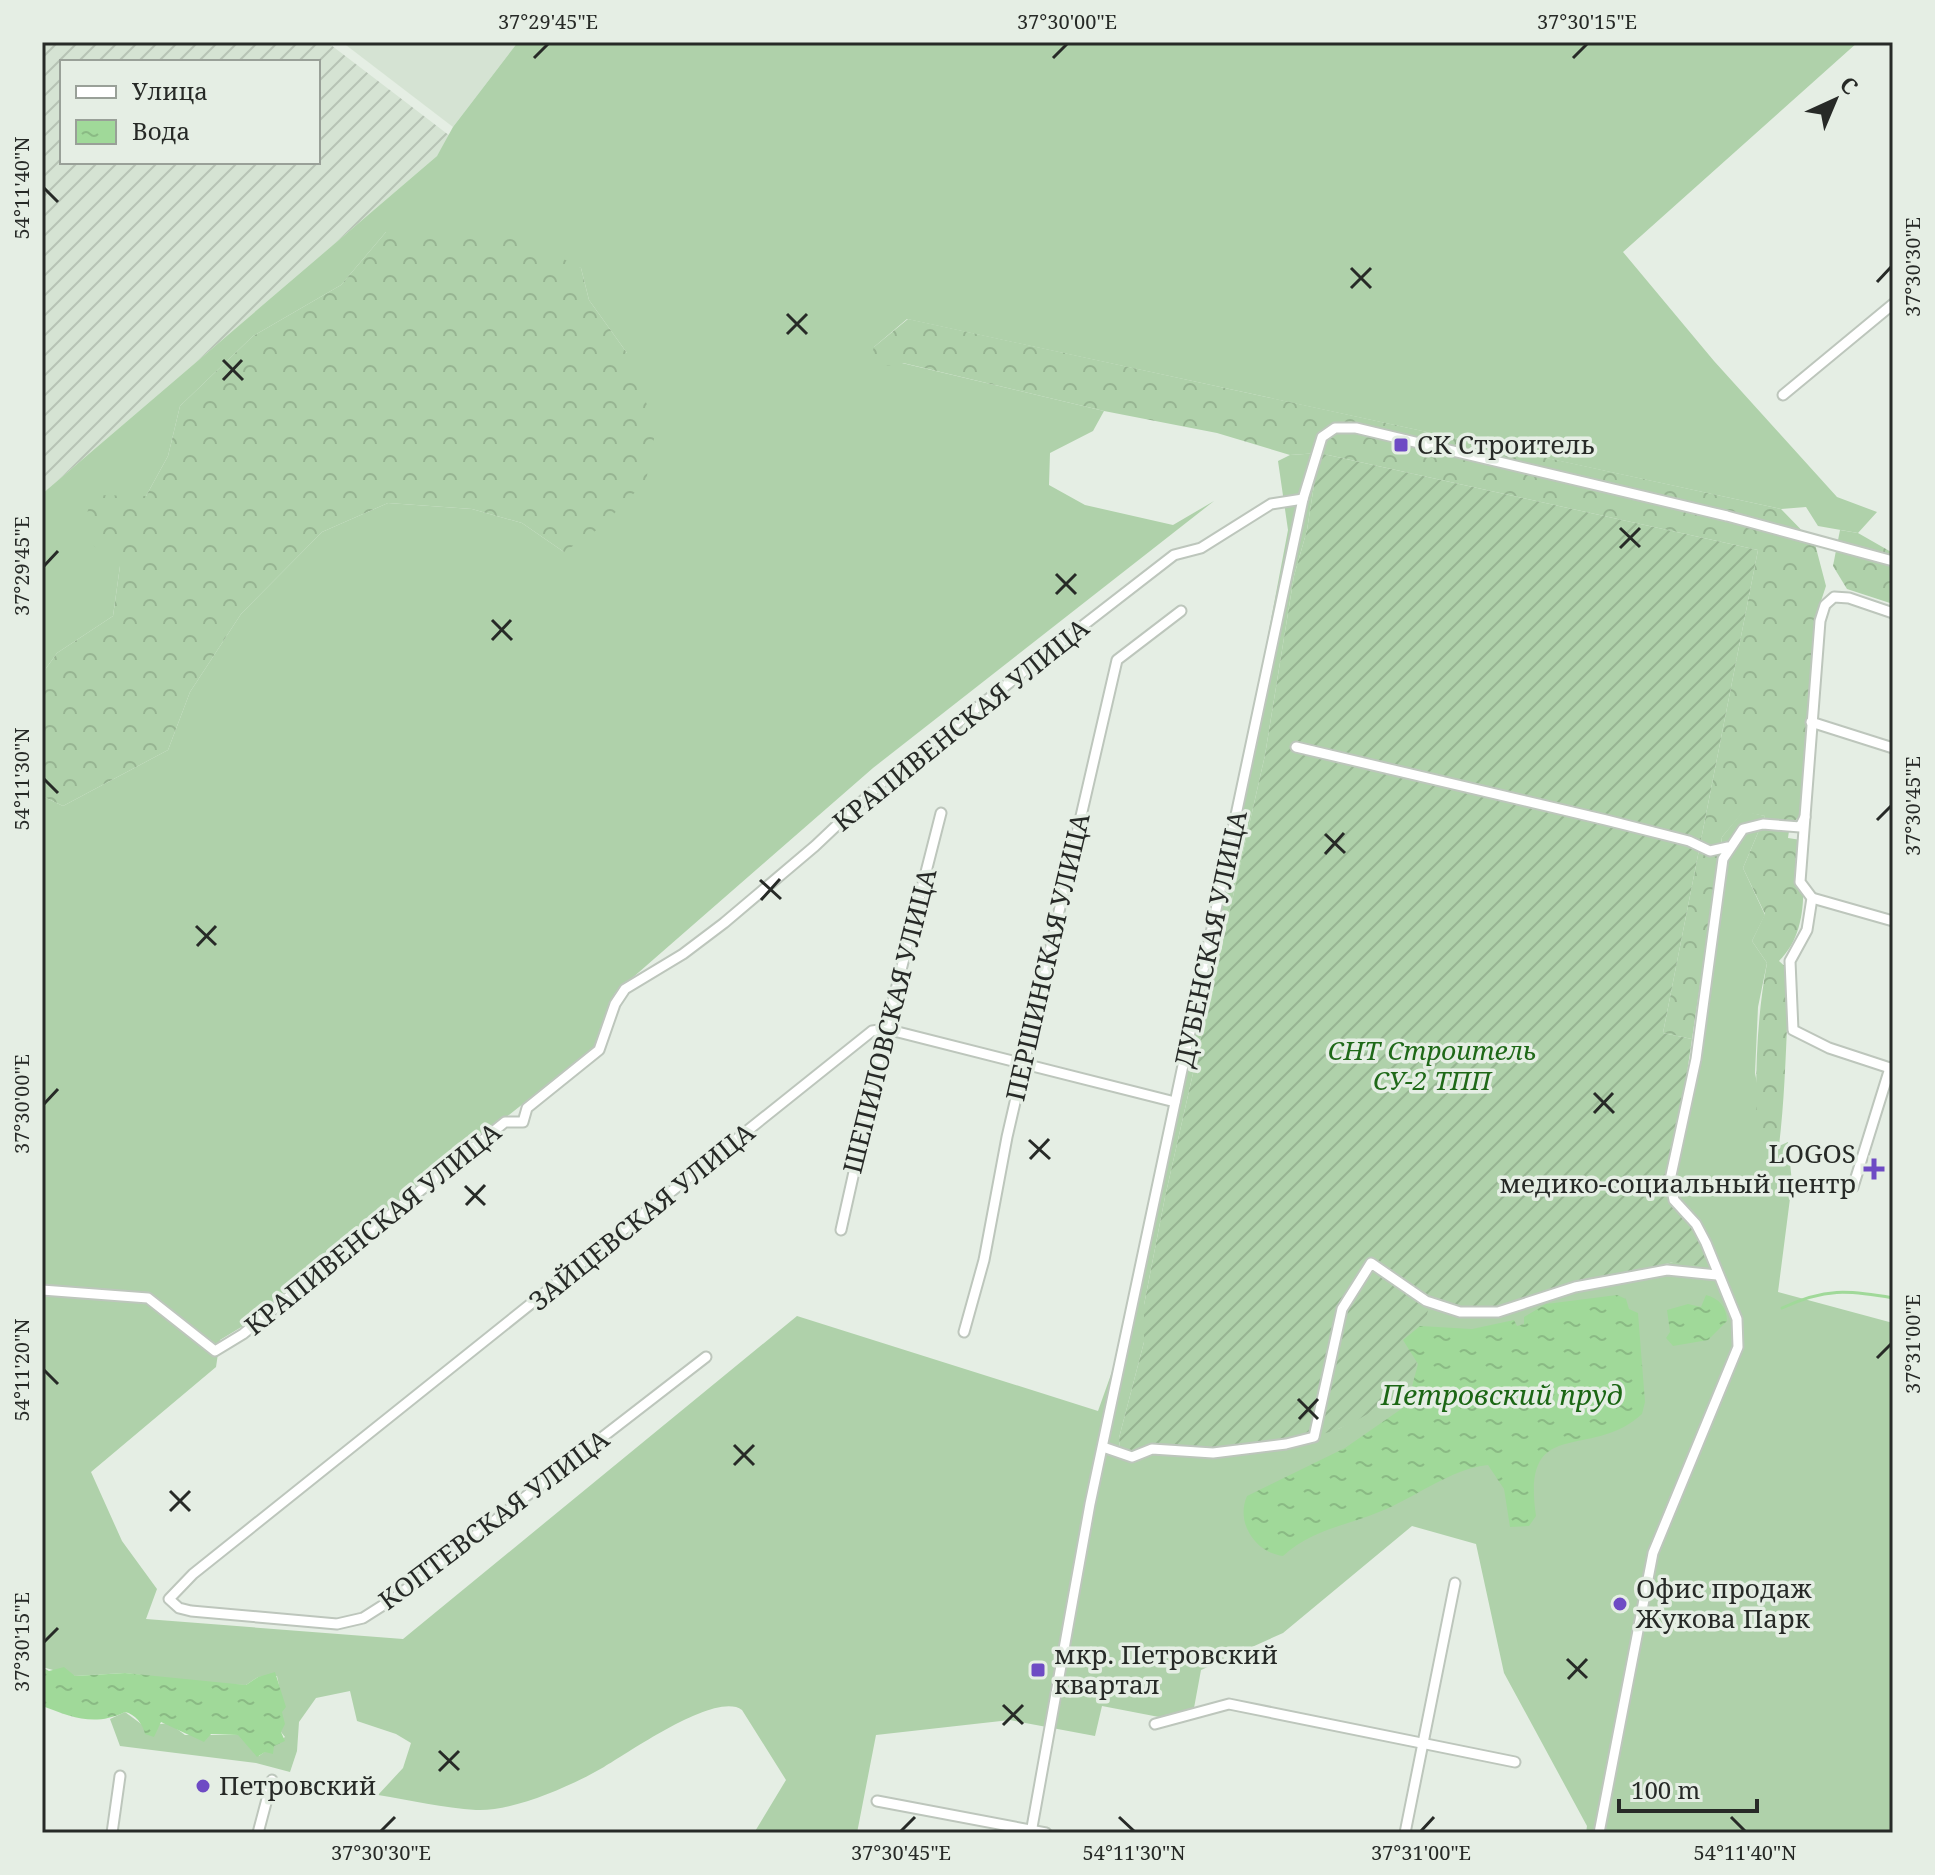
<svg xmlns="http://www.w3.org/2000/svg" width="1935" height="1875" font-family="'Noto Serif',serif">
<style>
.built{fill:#d5e3d3}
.industrial{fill:url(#industrial-furrows);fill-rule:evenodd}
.grass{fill:#afd1aa}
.forest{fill:url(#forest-crowns)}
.garden{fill:url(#garden-furrows)}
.water{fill:url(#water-ripples)}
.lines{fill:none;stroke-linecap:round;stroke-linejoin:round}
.stream{stroke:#a0d999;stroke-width:3}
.minor-casing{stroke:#bdc6bc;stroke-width:13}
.minor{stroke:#fff;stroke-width:9}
.ticks{fill:none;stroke:#272a27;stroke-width:3}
.poi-dot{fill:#6e4bc4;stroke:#e5eee4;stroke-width:3}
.labels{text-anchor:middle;stroke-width:7;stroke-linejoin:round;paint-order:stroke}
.poi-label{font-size:26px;fill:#272a27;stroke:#e5eee4;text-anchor:start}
.street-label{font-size:26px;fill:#272a27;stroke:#e5eee4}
.park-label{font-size:26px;font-style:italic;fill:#1f6918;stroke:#e5eee4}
.water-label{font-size:28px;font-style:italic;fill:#1b6614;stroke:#e5eee4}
.neatline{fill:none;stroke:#272a27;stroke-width:3}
.ticks-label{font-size:20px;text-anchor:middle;fill:#272a27}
</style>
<defs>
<pattern id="industrial-furrows" width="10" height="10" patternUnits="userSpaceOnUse" patternTransform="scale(2)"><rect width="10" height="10" fill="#d5e3d3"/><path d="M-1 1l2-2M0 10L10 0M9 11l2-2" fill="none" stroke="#b7c3b5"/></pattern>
<pattern id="forest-crowns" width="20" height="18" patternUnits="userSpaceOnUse" patternTransform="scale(2)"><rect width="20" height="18" fill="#afd1aa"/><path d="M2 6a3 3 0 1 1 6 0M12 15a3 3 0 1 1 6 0" fill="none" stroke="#97b492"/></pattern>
<pattern id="garden-furrows" width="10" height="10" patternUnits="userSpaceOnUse" patternTransform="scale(2)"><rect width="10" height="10" fill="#afd1aa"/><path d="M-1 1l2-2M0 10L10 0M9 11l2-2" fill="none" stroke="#97b492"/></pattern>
<pattern id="water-ripples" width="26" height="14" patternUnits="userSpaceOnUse" patternTransform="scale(2)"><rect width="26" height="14" fill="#a0d999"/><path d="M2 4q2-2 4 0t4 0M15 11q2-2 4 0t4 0" fill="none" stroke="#8aba84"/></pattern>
</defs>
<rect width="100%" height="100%" fill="#e5eee4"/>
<polygon class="built" points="342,42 518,42 453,127"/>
<path class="industrial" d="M 42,42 L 327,42 L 450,136 L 437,156 L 42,494 ZM 62,62 L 318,62 L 318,162 L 62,162 Z"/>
<path class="grass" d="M 518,42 L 1858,42 L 1623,252 L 1714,361 L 1837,497 L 1877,512 L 1858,533 L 1818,526 L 1806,507 L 1781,509 L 907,319 L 874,347 L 902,363 L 1104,411 L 1093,431 L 1050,453 L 1049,485 L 1085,505 L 1173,525 L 1214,501 L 873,768 L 615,993 L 597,1045 L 243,1326 L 220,1340 L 216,1367 L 91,1472 L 122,1541 L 157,1589 L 146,1619 L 403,1639 L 797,1316 L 1098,1411 L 1125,1335 L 1179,1063 L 1239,788 L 1288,530 L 1278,461 L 1290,455 L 1319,453 L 1307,530 L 1294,576 L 1265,755 L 1165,1197 L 1144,1305 L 1144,1342 L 1119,1438 L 1120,1449 L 1301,1439 L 1340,1428 L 1373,1410 L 1429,1300 L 1529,1298 L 1572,1282 L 1618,1277 L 1673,1262 L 1671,1201 L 1664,1179 L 1682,1107 L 1699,1003 L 1722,837 L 1743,811 L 1765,816 L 1743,868 L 1765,915 L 1752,941 L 1767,963 L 1758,1007 L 1755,1073 L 1770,1150 L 1788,1142 L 1792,1183 L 1778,1292 L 1893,1323 L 1893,1833 L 1586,1833 L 1587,1826 L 1504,1673 L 1476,1544 L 1412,1526 L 1283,1633 L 1201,1670 L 1194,1708 L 1159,1717 L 1102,1706 L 1095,1736 L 1010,1720 L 876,1735 L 857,1833 L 754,1833 L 786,1780 L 742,1710 C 716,1691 630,1752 604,1767 C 573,1785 513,1812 476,1810 C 444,1808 410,1800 378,1795 L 403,1768 L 411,1743 L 396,1734 L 357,1721 L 350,1691 L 316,1698 L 299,1722 L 297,1751 L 290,1772 L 256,1763 L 120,1746 L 110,1719 L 125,1712 L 144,1726 L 169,1723 L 185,1735 L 239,1735 L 259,1756 L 285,1737 L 281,1732 L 282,1700 L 277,1676 L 258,1677 L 246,1685 L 212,1684 L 125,1673 L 75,1676 L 42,1667 L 42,796 L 63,806 L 168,750 L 190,692 L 241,614 L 322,532 L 388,503 L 472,509 L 522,523 L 564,552 L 627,353 L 589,300 L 581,268 L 386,232 L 341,285 L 253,336 L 180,406 L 168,456 L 146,496 L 120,566 L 113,616 L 57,653 L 42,674 L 42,494 L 437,156 L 453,127 Z"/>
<g class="forest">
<polygon points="386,232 495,233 550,252 581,268 589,300 627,353 656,428 646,481 601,527 564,552 522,523 472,509 388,503 322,532 241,614 190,692 168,750 63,806 42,796 42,674 57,653 113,616 120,566 81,536 92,495 146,496 168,456 180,406 253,336 341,285"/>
<path d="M 908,319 L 1781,509 L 1815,544 L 1826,586 L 1817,613 L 1809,693 L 1803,815 L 1790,824 L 1788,838 L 1801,840 C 1803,881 1811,930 1779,961 L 1790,971 C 1786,1030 1786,1088 1779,1146 L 1769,1150 L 1757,1139 C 1755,1079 1756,1022 1767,963 L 1752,941 L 1765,914 L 1743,868 L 1765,816 L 1743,812 L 1722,837 L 1692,1039 L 1663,1033 L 1758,550 L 1319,453 L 1290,455 L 1217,433 L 1104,411 L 903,363 L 867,369 L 874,347 Z"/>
<polygon points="1840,530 1858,533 1893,553 1893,604 1847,589 1833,566"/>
</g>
<path class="garden" d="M 1319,453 L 1758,550 L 1663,1033 L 1692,1039 L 1682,1107 L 1664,1179 L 1671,1201 L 1700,1239 L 1707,1267 L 1673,1262 L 1618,1277 L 1572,1282 L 1494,1311 L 1430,1301 L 1412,1383 C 1389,1399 1365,1419 1338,1429 C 1274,1452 1198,1451 1131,1454 L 1120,1449 L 1119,1438 L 1144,1342 L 1144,1305 L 1165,1197 L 1265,755 L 1294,576 L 1307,530 Z"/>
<g class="water">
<path d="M 1617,1295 L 1626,1299 L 1629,1309 L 1638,1313 L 1645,1402 L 1642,1414 C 1590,1462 1521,1413 1536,1516 L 1529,1526 L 1510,1527 L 1504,1489 L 1488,1465 C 1450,1469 1415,1498 1379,1512 C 1345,1526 1311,1530 1283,1556 C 1256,1553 1235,1523 1247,1496 L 1345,1448 L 1407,1405 L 1418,1364 L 1403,1340 L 1420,1326 L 1472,1329 L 1514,1320 L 1517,1326 L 1524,1324 L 1524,1317 L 1546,1304 Z"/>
<path d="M 1706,1295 C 1719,1298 1727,1308 1727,1321 L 1708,1340 L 1673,1346 L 1666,1338 L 1670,1332 L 1667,1310 L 1688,1304 L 1701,1307 Z"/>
<path d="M 42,1667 L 49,1671 L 64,1667 L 75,1676 L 125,1673 L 246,1685 L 258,1677 L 275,1672 L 286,1707 L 282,1712 L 285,1724 L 281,1732 L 285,1741 L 274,1746 L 273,1754 L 265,1752 L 257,1757 L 238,1735 L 211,1734 L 204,1742 L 161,1722 L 154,1737 L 145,1734 C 143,1724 135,1714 125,1712 C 94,1727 72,1717 42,1706 Z"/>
</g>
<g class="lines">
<path class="stream" d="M 1782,1308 C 1825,1288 1848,1290 1893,1298"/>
<g class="minor-casing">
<g id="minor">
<polyline points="1783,395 1893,304"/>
<polyline points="1893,613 1849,598 1834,597 1825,605 1820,621 1800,882 1812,898 1807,930 1790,961 1793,1030 1829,1048 1893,1069"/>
<polyline points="1811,722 1893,748"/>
<polyline points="1296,747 1606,820 1689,841 1710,851 1728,847"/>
<polyline points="1812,898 1893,921"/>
<polyline points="1853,1187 1890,1068"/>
<polyline points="841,1230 886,1029 941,813"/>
<polyline points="42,1290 148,1298 215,1351 243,1334 505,1122 523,1122 527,1108 599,1050 615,1004 625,989 683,954 724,923 815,846 889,776 1174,555 1201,548 1271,504 1303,499"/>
<polyline points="964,1332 984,1260 1007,1137 1117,660 1181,611"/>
<polyline points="706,1357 396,1597 363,1618 337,1624 191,1611 179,1608 169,1599 193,1574 872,1031 886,1029 1175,1102"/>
<polyline points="1103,1447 1132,1457 1152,1449 1213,1453 1286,1444 1314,1437 1342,1309 1371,1263 1426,1301 1460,1312 1498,1312 1575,1287 1667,1270 1717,1275"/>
<polyline points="1155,1724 1229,1704 1515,1762"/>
<polyline points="877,1801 1046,1833"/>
<polyline points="112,1833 120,1776"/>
<polyline points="258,1833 272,1780"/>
<polyline points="1031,1833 1090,1504 1303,499 1322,437 1335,428 1356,428 1727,516 1893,561"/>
<polyline points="1405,1833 1455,1583"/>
<polyline points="1599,1833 1653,1553 1738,1347 1737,1319 1706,1243 1696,1224 1674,1200 1670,1180 1696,1059 1723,859 1743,829 1763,824 1800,827 1805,817"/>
</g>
</g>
<use href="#minor" class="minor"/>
</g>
<path class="ticks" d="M 534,58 L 548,44M 1053,58 L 1067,44M 1573,58 L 1587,44M 44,188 L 58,202M 1351,268 L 1371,288M 1877,282 L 1891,267M 1351,288 L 1371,268M 787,314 L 807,334M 787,334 L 807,314M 223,360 L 243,380M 223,380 L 242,360M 1620,528 L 1640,547M 1620,548 L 1640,528M 44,566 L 58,551M 1056,574 L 1076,594M 1056,594 L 1076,574M 492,620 L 512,640M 492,640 L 511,620M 44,779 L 58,793M 1877,820 L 1891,806M 1325,834 L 1345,853M 1325,854 L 1344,833M 760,880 L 781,899M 761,900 L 780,879M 196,926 L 216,945M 197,946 L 216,926M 1594,1093 L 1614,1113M 44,1104 L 58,1089M 1594,1113 L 1613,1093M 1029,1140 L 1050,1159M 1030,1159 L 1049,1139M 465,1186 L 485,1205M 466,1205 L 485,1185M 1877,1358 L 1891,1344M 44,1370 L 58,1384M 1298,1399 L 1318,1419M 1299,1419 L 1318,1399M 734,1445 L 754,1465M 734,1465 L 754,1445M 170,1491 L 190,1511M 170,1511 L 190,1491M 44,1642 L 58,1628M 1567,1659 L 1587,1678M 1568,1679 L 1587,1659M 1003,1705 L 1023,1724M 1003,1725 L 1023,1705M 439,1751 L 459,1770M 439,1771 L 459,1751M 1119,1817 L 1134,1831M 1731,1817 L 1745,1831M 381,1831 L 395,1817M 901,1831 L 915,1817M 1421,1831 L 1434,1817"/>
<g class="poi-dot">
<rect x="1393" y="437" width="16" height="16" rx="4"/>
<path d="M1870 1157h8v8h8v8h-8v8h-8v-8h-8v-8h8z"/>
<circle cx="1620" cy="1604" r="8"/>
<rect x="1030" y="1662" width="16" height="16" rx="4"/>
<circle cx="203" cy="1786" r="8"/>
</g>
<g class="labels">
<g class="poi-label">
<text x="1417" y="454">СК Строитель</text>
<text x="1856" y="1163" text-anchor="end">LOGOS<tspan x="1856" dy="30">медико-социальный центр</tspan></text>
<text x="1636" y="1598">Офис продаж<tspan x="1636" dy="30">Жукова Парк</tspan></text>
<text x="1054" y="1664">мкр. Петровский<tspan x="1054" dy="30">квартал</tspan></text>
<text x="219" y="1795">Петровский</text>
</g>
<g class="street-label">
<text transform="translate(961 725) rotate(-39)" y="9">КРАПИВЕНСКАЯ УЛИЦА</text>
<text transform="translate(1211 939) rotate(-78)" y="9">ДУБЕНСКАЯ УЛИЦА</text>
<text transform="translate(1048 957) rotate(-77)" y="9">ПЕРШИНСКАЯ УЛИЦА</text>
<text transform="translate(890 1021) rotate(-76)" y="9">ШЕПИЛОВСКАЯ УЛИЦА</text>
<text transform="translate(642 1217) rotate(-39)" y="9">ЗАЙЦЕВСКАЯ УЛИЦА</text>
<text transform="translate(373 1229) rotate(-39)" y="9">КРАПИВЕНСКАЯ УЛИЦА</text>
<text transform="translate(494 1520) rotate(-37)" y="9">КОПТЕВСКАЯ УЛИЦА</text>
</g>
<g class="park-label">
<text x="1432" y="1060">СНТ Строитель<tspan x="1432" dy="30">СУ-2 ТПП</tspan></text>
</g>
<g class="water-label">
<text x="1502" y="1405">Петровский пруд</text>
</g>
</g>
<rect width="1935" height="1875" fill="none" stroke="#e5eee4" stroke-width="88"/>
<rect x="60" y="60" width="260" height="104" fill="#e5eee4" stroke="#99a098" stroke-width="2"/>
<rect x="76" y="86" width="40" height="12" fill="#ffffff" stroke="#99a098" stroke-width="2"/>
<text x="132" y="100" font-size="24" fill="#272a27">Улица</text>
<rect x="76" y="120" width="40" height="24" fill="url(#water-ripples)" stroke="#99a098" stroke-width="2"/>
<text x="132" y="140" font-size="24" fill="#272a27">Вода</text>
<g transform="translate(1835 100) rotate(44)" stroke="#e5eee4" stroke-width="6" paint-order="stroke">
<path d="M0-6L14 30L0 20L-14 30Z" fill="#272a27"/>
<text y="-12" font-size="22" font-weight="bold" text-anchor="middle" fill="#272a27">С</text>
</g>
<path d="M1619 1799v12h138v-12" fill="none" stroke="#272a27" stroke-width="4"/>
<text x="1631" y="1799" font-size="24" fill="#272a27" stroke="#e5eee4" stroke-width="6" paint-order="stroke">100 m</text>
<rect x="44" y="44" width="1847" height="1787" class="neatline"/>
<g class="ticks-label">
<text x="548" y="29">37°29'45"E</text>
<text x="1067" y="29">37°30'00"E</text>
<text x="1587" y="29">37°30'15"E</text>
<text transform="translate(22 188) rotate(-90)" y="7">54°11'40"N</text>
<text transform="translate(1913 267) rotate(-90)" y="7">37°30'30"E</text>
<text transform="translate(22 566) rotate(-90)" y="7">37°29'45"E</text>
<text transform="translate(22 779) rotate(-90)" y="7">54°11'30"N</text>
<text transform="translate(1913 806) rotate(-90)" y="7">37°30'45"E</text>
<text transform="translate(22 1104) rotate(-90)" y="7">37°30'00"E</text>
<text transform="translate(1913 1344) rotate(-90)" y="7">37°31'00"E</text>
<text transform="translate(22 1370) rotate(-90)" y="7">54°11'20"N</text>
<text transform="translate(22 1642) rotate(-90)" y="7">37°30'15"E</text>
<text x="381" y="1860">37°30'30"E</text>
<text x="901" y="1860">37°30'45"E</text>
<text x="1134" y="1860">54°11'30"N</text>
<text x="1421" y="1860">37°31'00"E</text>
<text x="1745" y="1860">54°11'40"N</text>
</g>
</svg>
